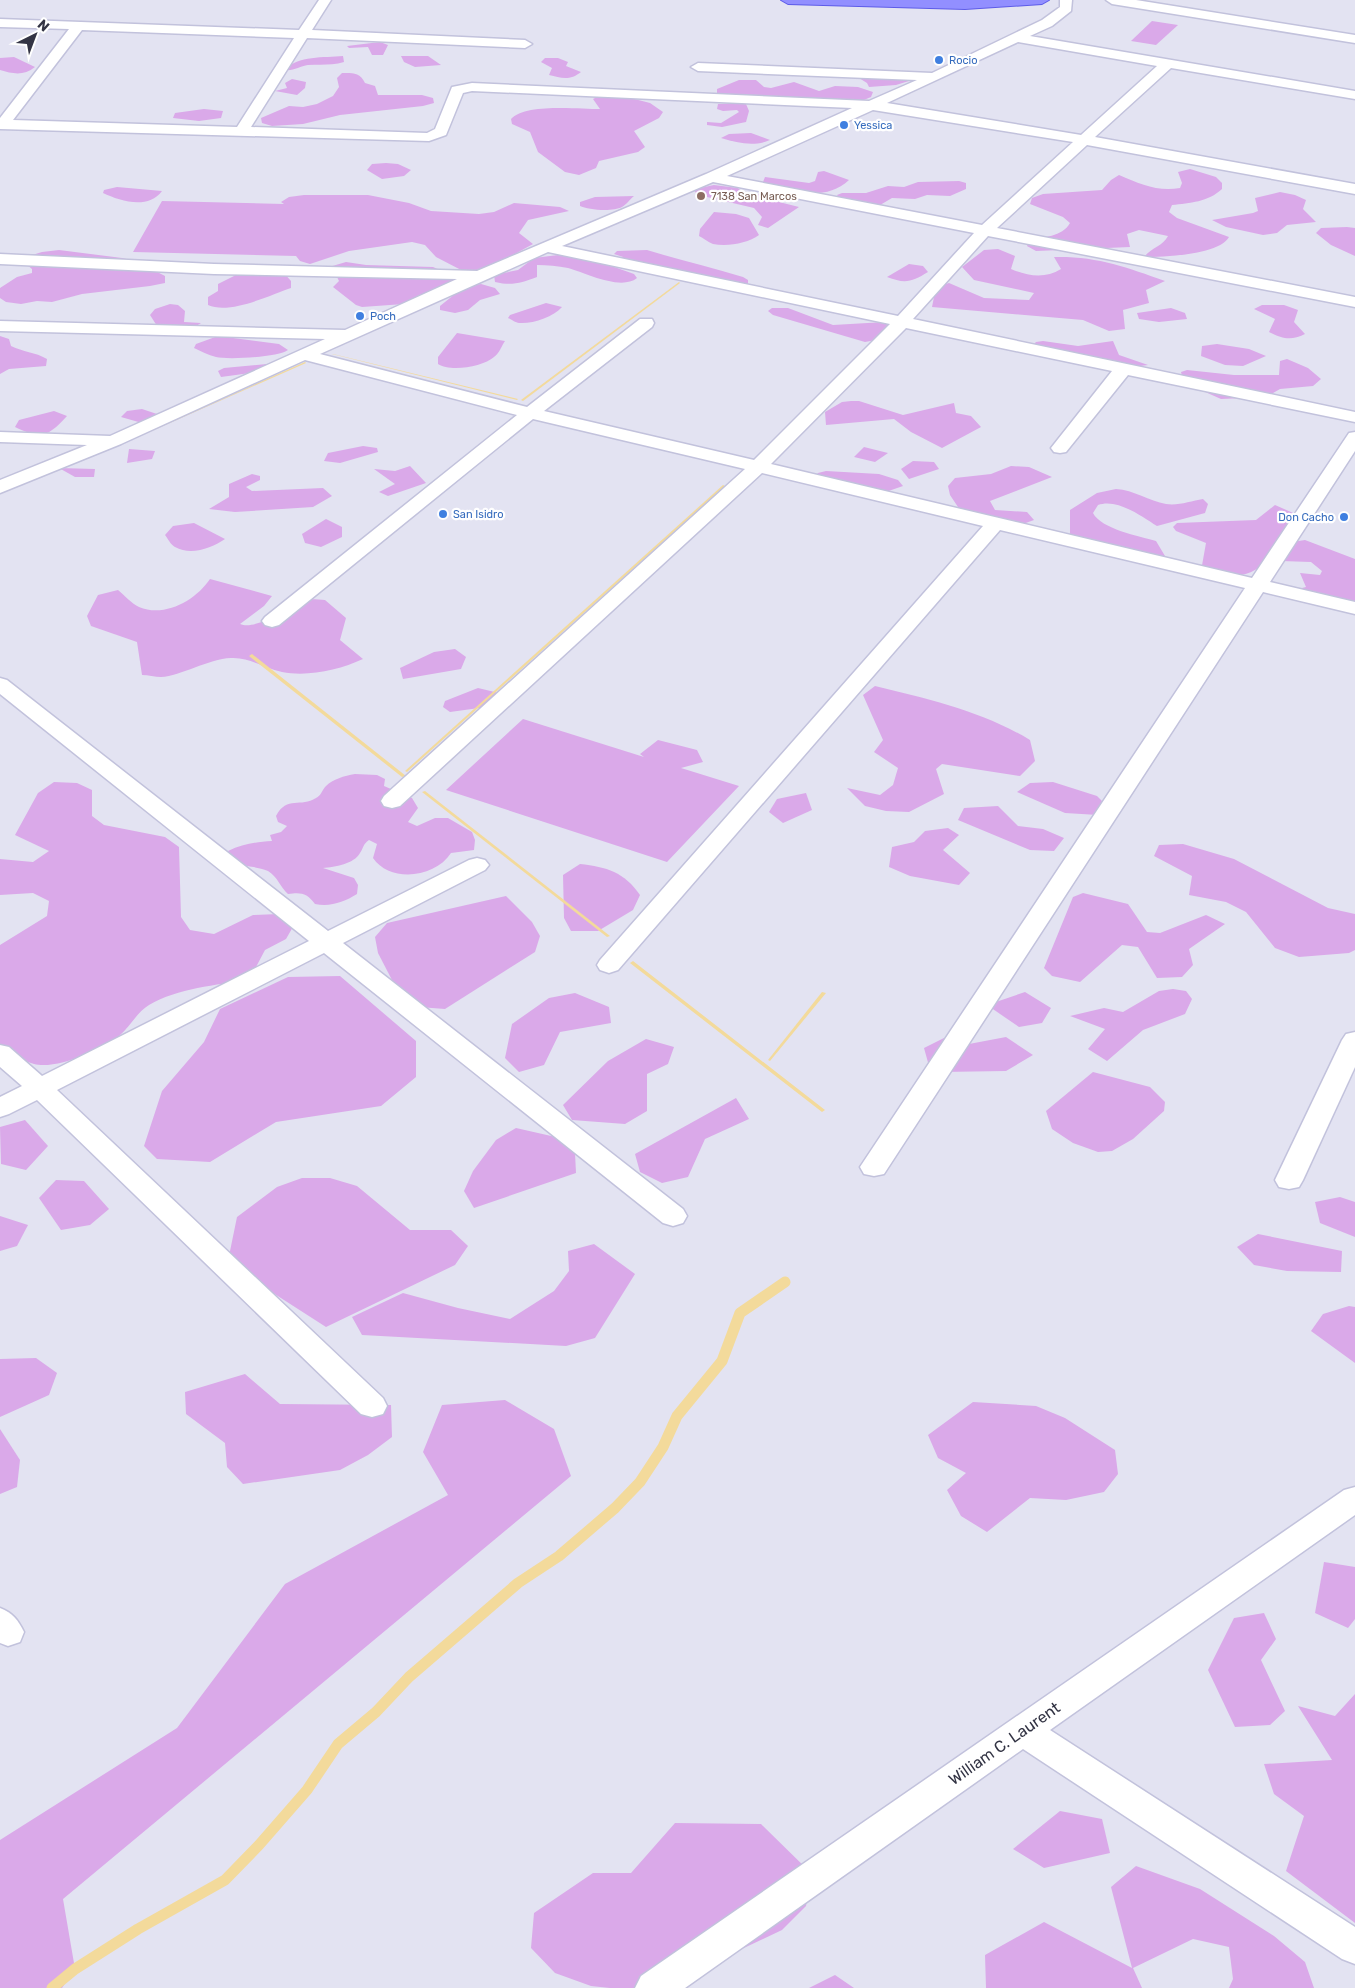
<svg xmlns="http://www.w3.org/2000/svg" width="1355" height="1988" font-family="Rubik,sans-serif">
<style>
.green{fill:#daa9e9}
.water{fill:#f3da9b}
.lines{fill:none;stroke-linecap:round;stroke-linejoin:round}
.stream{stroke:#f3da9b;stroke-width:11}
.street-casing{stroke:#c2c2dc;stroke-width:3}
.primary-casing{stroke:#5d5be8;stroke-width:2}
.street{fill:#fff;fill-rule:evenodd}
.primary{fill:#928fff;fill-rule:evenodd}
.shop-dot{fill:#3f7fe0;stroke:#fff;stroke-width:2}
.education-dot{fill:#8d6e63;stroke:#fff;stroke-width:2}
.labels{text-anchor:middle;stroke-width:4.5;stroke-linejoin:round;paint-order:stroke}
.far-shop-label{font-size:11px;fill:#366cbe;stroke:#fff;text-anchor:start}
.far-education-label{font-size:11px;fill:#785e54;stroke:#fff;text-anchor:start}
.near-street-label{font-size:16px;fill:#333444;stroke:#fff}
</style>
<rect width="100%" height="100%" fill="#e3e3f2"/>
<g class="green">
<polygon points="1152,21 1178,25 1156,45 1131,41"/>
<polygon points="380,42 388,45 383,55 372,55 368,47 349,48 347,46"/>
<path d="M 343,56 L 344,62 C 332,66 321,64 308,65 C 300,66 294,71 285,70 C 298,55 324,58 343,56 Z"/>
<polygon points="401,56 428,56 441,65 415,67 404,62"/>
<path d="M 14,57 L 35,67 C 24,76 13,74 0,70 L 0,58 Z"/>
<path d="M 545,58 L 558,58 L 568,62 L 566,66 L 581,72 C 570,81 561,78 549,75 L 552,68 L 541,62 Z"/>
<path d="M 342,73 C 352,73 360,72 365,83 L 375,86 L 378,95 L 422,95 L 433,98 L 434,103 L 423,106 L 340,115 L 303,124 L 272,126 L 262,123 L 261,118 L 289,106 L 303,107 L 317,104 L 333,96 L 339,87 L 337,78 Z"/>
<polygon points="859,78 902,78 909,81 896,85 869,87 867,83"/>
<polygon points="292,79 306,82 305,88 297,95 275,91 287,88 285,83"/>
<polygon points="739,80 756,80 764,87 771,88 794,82 819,91 835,86 858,87 873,92 871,97 852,105 737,101 717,93 717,89"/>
<path d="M 615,94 L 650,103 L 663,112 L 659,118 L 634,131 L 645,147 L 638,152 L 599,161 L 596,168 L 579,175 L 565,172 L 538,152 L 530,132 L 512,124 L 511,119 C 525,103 579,109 600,109 L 593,99 L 601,95 Z"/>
<polygon points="740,103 746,104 749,111 746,122 722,127 707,125 707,122 721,123 739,112 737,110 723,111 717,109 718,104"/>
<polygon points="204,109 223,111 221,118 199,121 173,118 175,113"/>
<path d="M 751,133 L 770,140 C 754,147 738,143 721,138 L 729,134 Z"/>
<polygon points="386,163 398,164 411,170 404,176 382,179 367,170 372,164"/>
<path d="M 1190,169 L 1216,177 L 1222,183 L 1222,189 C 1208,202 1190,203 1172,205 L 1169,212 L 1177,218 L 1229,237 C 1219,255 1164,257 1144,257 C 1151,248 1163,246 1168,236 L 1139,230 L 1127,234 L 1130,247 L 1036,251 L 1027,246 L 1029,240 C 1043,237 1062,237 1070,223 L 1063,217 L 1030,204 L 1032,198 L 1043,194 L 1102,190 L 1111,180 L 1119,175 C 1140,184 1158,192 1180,188 L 1182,183 L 1178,172 Z"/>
<path d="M 824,171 L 849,180 C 824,203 791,191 763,182 L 765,177 L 809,183 L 815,181 L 818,172 Z"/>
<polygon points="959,181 966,183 966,189 950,196 927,195 915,199 892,198 875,208 841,201 837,195 842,193 866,193 888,186 904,187 918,182"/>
<polygon points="714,185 738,188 744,194 767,194 779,202 799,207 768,228 758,225 762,217 754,208 707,197 695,192 695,189"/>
<path d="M 117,187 L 162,191 C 148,210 120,201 103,193 L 104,190 Z"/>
<polygon points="1280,192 1295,195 1306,200 1303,209 1316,222 1287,225 1277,233 1263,235 1226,227 1212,220 1253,213 1258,211 1255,198"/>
<polygon points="304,195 368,195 409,203 431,211 479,214 494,212 514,203 560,207 569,211 528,220 519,233 533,244 493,266 474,271 463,271 436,257 425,245 412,242 349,251 310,264 300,261 296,256 133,252 162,201 284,204 281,202 289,197"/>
<path d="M 634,196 C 630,199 626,205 622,207 C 613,212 588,210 580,206 L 580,202 L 595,197 Z"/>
<path d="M 714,212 L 736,214 L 749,218 L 759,235 C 748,243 728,247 713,244 C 708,242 703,238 699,236 L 700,229 Z"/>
<polygon points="1347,227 1355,228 1355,256 1331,245 1316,233 1321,228"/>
<path d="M 998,249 L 1015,256 L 1011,269 C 1028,276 1045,279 1061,269 L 1054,257 C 1097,256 1126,267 1165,281 L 1146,290 L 1149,303 L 1123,310 L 1125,329 L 1109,331 L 1083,320 L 932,307 L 936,287 L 949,283 L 984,298 L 1029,300 L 1034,293 L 974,280 L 962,267 L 984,250 Z"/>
<polygon points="59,250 122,258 136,261 165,276 165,283 150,286 82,294 52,302 37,301 21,304 6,302 0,298 0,288 17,277 32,273 32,269 26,264 29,256 42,252"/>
<path d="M 647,250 C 679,260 711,267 743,277 L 748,280 L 748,284 L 727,284 L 684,271 L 615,262 L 623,257 L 614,254 L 617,251 Z"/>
<path d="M 558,255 L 603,263 L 634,274 L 637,278 C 621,291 586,273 568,268 C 558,266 547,265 537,265 L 537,277 C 521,283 512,286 495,282 L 494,275 L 518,270 L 534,258 Z"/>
<polygon points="346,262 366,265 433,267 451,275 458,281 443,291 419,295 404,304 362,307 356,305 333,287 339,281 337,277 317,273 319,270"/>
<path d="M 909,264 L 923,266 L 928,272 C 912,282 905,284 887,277 Z"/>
<path d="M 242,272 L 283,272 L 291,281 L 291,288 C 270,295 230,315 208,305 L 208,297 L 218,291 L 218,284 Z"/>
<polygon points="481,284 495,288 500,294 480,300 468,310 455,313 440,310 440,306 465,286"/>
<path d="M 546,303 L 562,307 C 553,317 533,324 519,323 C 516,323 511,319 508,318 L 510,315 Z"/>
<polygon points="170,304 178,305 185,311 184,322 201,323 193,328 159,329 150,315 155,309"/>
<path d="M 1262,305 L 1284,305 L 1298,310 L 1294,322 L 1305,334 C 1291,341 1283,339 1269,332 L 1275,319 L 1254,309 Z"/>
<polygon points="772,308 788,308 833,325 885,322 903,330 898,336 865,342 773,315 768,311"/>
<polygon points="1171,308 1185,313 1187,319 1159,322 1139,319 1137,313"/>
<path d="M 457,333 L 505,341 C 502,345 499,354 494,357 C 483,367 450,372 438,364 L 438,357 Z"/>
<path d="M 0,336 L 9,339 L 11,346 C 23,352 35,352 47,359 L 46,366 L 9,369 L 0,374 Z"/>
<path d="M 218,336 L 279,344 L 288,350 C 279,357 228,360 216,357 C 208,355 201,351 194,348 L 196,344 Z"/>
<polygon points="1043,341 1078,346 1113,341 1119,355 1148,365 1124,368 1030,348 1036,342"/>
<polygon points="1217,344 1249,349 1266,356 1243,366 1225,365 1201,356 1202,346"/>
<polygon points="1287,359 1308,368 1321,379 1313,386 1280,389 1266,397 1221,399 1194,387 1183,380 1181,372 1187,370 1234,375 1279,375 1280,361"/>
<polygon points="267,364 278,366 273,370 221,377 218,371 224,368"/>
<polygon points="851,401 859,401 903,415 954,403 956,413 971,416 981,427 942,448 911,432 894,419 826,425 825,412 842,402"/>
<polygon points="142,409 163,416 149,425 121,417 127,411"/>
<path d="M 54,411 L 67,416 C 49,436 41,440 15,427 L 19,420 Z"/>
<polygon points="363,446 377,448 378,452 340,463 324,461 328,453"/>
<polygon points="864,447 888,453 875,462 854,457"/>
<polygon points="129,449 155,451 152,459 127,463"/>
<polygon points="913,461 934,462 939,469 909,479 901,469"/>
<polygon points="410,466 426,483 388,496 379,492 395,484 374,469 395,471"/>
<polygon points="1011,466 1029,467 1052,477 990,501 995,510 1027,512 1034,520 1012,528 962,513 950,495 948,486 955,478 991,474"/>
<polygon points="59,468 95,469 94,477 75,477"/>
<polygon points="826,471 879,474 898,480 903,486 877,495 815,477 818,473"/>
<polygon points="252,474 260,476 260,480 246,487 252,491 323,488 332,496 313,507 235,512 209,509 229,497 229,484"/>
<path d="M 1116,489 C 1134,490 1149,501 1166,504 C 1178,506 1191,501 1203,499 L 1208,504 L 1205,513 L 1157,526 C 1141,516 1117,498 1098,505 L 1093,513 C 1101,529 1139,536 1156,541 L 1165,556 L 1147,558 L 1070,541 L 1070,510 L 1097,493 Z"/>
<path d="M 1275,505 L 1300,516 C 1284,538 1267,575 1236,575 C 1225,575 1213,573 1201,571 L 1206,543 L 1176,531 L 1173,527 L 1177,523 L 1256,520 Z"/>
<polygon points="326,519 342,527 342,537 321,547 305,543 302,534"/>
<path d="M 194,523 L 225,539 C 212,548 191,556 175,547 C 171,545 168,539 165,535 L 173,526 Z"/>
<polygon points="1305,540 1355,559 1355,613 1290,591 1306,587 1300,573 1320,575 1322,571 1311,562 1281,561 1286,543"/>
<path d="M 210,579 L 272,596 L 264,606 L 240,624 C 257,631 285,607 302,601 C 308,598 318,600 325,600 L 346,618 L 340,640 L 363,659 C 339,670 308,677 282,672 C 263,668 250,657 231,658 C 208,659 181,676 161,677 C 155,677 148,675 142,675 L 137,642 L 91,626 L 87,616 L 98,595 L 118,590 C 124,595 132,604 139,607 C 165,618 196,600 210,579 Z"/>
<polygon points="455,649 466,657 461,669 403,679 400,668 434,652"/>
<path d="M 875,686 C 928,699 982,711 1030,740 L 1035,761 L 1020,776 L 942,764 L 936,769 L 944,794 L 909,812 L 886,811 L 865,806 L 847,788 L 880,795 L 893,785 L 898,768 L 874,752 L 883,740 L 863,695 Z"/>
<polygon points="478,688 503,694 501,705 450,712 443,707 445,701"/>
<polygon points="523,719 644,757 640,754 658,740 697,750 703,762 681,768 739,786 667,862 446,790"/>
<path d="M 355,774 L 377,775 L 385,779 L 384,786 L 412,798 L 418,808 L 408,822 L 417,826 L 435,818 L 448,818 L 472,832 L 475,840 L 474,850 L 451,853 C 435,878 390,883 373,858 L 377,844 L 369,840 C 363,844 364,847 360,853 C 354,864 335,867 323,868 L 354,878 L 358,885 L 357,894 C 344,902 331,907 315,904 C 307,893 301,892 288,894 C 280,887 278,877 268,871 C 253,864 236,870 228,851 C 243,844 256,842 272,841 L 270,835 L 281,832 L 287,826 L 278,822 L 276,816 C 287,795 301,808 316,798 C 321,796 322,790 326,786 C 333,779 344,776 355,774 Z"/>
<path d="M 54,782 L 77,783 L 92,790 L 92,816 L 104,825 L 165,837 L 179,847 L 181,917 L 190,930 L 214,934 L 253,915 L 279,914 L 294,925 L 286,939 L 265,950 L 249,980 C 216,985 178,988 149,1005 C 137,1012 130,1027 119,1036 C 103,1050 56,1070 34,1064 C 22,1061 11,1052 0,1046 L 0,945 L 47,916 L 49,901 L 33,893 L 0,895 L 0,859 L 33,862 L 49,851 L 15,835 L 38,793 Z"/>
<polygon points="1053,782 1097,796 1103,802 1098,815 1065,813 1017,792 1030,783"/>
<polygon points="806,793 812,810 783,823 769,812 777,799"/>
<polygon points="998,806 1018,826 1043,829 1064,838 1054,851 1030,850 958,820 964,808"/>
<polygon points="948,828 959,835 943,850 970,873 959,885 910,876 889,867 892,847 914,842 925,831"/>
<polygon points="1183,844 1234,859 1328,908 1355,914 1355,950 1349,953 1299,957 1275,948 1246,912 1226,902 1189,895 1192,876 1154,856 1159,845"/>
<path d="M 580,864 C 607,867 624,872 640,895 L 633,910 L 598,931 L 571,931 L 564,918 L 563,875 Z"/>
<polygon points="1083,893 1128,904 1147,932 1160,933 1206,915 1225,924 1189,949 1193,965 1182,977 1157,978 1138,947 1122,945 1080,982 1052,976 1044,968 1073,897"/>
<polygon points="506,896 532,922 540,936 535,952 445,1009 419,1007 393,982 378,953 375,937 387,923"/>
<polygon points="340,976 416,1041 416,1077 381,1106 276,1122 210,1162 157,1159 144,1146 162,1091 204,1042 220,1009 288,977"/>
<polygon points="1173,989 1186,991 1192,999 1185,1014 1143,1030 1107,1061 1088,1049 1105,1029 1070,1016 1104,1008 1123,1012 1159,991"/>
<polygon points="1025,992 1051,1008 1042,1023 1019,1027 987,1005"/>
<polygon points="575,993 609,1007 611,1023 560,1032 544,1065 519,1072 505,1058 512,1024 549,998"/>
<polygon points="1006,1037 1033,1055 1006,1071 941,1072 929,1066 924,1048 944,1038 969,1044"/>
<polygon points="646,1039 674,1047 668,1064 647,1074 647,1111 625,1124 572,1120 563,1105 608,1061"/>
<polygon points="1093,1072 1150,1087 1165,1102 1164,1111 1133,1139 1112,1151 1098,1152 1073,1143 1052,1129 1046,1111"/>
<polygon points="736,1098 749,1119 705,1139 688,1177 662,1183 640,1172 635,1154"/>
<polygon points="25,1120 48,1146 26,1170 1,1164 0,1127"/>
<polygon points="516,1128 560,1138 575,1153 576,1173 474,1208 464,1191 473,1171 496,1140"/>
<polygon points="302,1178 330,1178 357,1186 410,1230 451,1230 468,1246 455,1265 326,1327 242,1273 229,1256 237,1217 277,1187"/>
<polygon points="56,1180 84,1181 109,1209 90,1225 61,1230 39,1198"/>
<polygon points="1340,1197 1355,1202 1355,1237 1320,1223 1315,1202"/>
<polygon points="0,1216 28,1225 17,1246 0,1251"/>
<polygon points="1258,1234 1342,1251 1341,1272 1287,1271 1254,1265 1237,1247"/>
<polygon points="594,1244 635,1274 595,1338 566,1346 362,1335 352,1317 403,1293 458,1308 510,1319 554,1291 569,1271 568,1251"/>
<polygon points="1349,1306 1355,1307 1355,1363 1311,1331 1323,1314"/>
<polygon points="36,1358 57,1373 49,1395 0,1417 0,1359"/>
<polygon points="245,1374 280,1404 391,1405 392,1437 368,1455 340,1470 243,1484 227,1467 225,1443 186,1414 185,1392"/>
<polygon points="505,1400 554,1429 571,1476 63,1899 75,1969 62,1988 0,1988 0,1840 177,1728 285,1584 448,1495 423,1452 442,1405"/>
<polygon points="973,1402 1036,1406 1065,1418 1115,1450 1118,1474 1104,1492 1066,1500 1030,1498 987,1532 961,1516 947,1490 966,1473 938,1458 928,1435"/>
<polygon points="0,1429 20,1460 17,1487 0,1494"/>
<polygon points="1324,1562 1355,1567 1355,1619 1348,1628 1315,1613"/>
<polygon points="1264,1613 1276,1639 1261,1660 1285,1711 1270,1725 1235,1727 1208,1670 1234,1618"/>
<polygon points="1355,1694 1355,1923 1286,1871 1304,1816 1274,1794 1264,1764 1332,1760 1298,1706 1335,1716"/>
<polygon points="1060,1811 1102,1819 1110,1853 1044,1868 1013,1849"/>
<polygon points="675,1823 761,1824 812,1874 806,1906 782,1930 659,1988 610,1988 591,1986 555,1973 531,1948 534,1913 593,1873 631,1873"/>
<polygon points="1136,1866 1200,1889 1274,1936 1305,1962 1314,1988 1229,1988 1233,1979 1229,1947 1193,1939 1133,1968 1142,1988 986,1988 985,1955 1044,1922 1132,1968 1111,1887"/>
<polygon points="835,1975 854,1988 809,1988"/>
</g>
<g class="water">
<polygon points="679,282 680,283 523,401 521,400"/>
<polygon points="332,354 333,354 518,399 517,400"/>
<polygon points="305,362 306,363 97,455"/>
<polygon points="723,485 725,486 407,772 405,771"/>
<polygon points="252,654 406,776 402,777 249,656"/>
<polygon points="425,791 610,936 607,937 422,792"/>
<polygon points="633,961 825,1110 822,1112 630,963"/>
<polygon points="822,992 826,993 770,1061 768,1060"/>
</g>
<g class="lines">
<polyline class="stream" points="52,1988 75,1969 138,1929 225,1880 259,1845 307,1790 338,1744 376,1712 409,1677 518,1583 559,1556 615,1508 640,1482 663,1447 677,1416 722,1361 740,1313 785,1282"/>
<g class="street-casing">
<g id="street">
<path d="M 319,0 L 331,0 L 312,30 L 525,40 L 532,44 L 525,48 L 307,38 L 251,127 L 427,133 L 435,129 L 452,87 L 472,83 L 869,101 L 917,80 L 698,71 L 691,67 L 698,63 L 932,73 L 1042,20 L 1060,7 L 1060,0 L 1072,0 L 1071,11 L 1052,26 L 1030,36 L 1355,91 L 1355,99 L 1171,68 L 1095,137 L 1355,184 L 1355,194 L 1087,145 L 997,228 L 1355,297 L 1355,307 L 988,236 L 913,319 L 1355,412 L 1355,422 L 1128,375 L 1066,452 L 1060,453 L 1054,452 L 1051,448 L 1112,371 L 906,328 L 771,464 L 1252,578 L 1349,433 L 1355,432 L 1355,451 L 1270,582 L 1355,602 L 1355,614 L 1263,592 L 884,1174 L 874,1176 L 864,1174 L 860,1167 L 1245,588 L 1000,530 L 618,970 L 609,973 L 600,970 L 597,965 L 600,960 L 983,526 L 762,473 L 400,806 L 392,808 L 384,806 L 381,801 L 384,796 L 745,469 L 533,419 L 279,625 L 272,627 L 265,625 L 262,621 L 265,617 L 517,415 L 305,360 L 121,444 L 0,493 L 0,480 L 87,445 L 0,442 L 0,432 L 110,436 L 325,339 L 0,331 L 0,321 L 345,330 L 457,279 L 214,274 L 0,264 L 0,254 L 214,264 L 477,271 L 706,174 L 852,108 L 472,91 L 463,93 L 446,135 L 429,141 L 0,129 L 0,118 L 69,29 L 0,27 L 0,19 L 299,30 ZM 82,30 L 294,38 L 237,127 L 13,120 ZM 1018,42 L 1157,66 L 1081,135 L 887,103 ZM 873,110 L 1073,142 L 982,225 L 727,176 ZM 713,182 L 974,233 L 898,316 L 562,246 ZM 548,252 L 890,324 L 754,460 L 544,411 L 652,327 L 654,323 L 652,319 L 640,319 L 527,407 L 320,354 Z"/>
<polygon points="1106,0 1136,0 1355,35 1355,43 1112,4"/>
<polygon points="0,678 7,680 328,931 469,860 477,858 485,860 489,865 485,870 343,943 683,1209 687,1216 683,1223 673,1226 663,1223 324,953 57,1090 383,1398 387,1406 383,1414 372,1417 361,1414 37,1100 9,1114 0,1117 0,1097 22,1086 0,1067 0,1045 9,1047 42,1076 309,941 0,694"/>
<polygon points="1355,1032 1355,1067 1303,1180 1299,1187 1289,1189 1279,1187 1275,1180 1342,1040 1346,1034"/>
<polygon points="1355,1487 1355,1515 1050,1730 1355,1927 1355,1964 1342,1959 1023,1749 685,1988 635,1988 641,1976 1344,1490"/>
<path d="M 0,1608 C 13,1613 18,1620 24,1632 L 20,1642 L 8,1646 L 0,1643 Z"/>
</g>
</g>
<g class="primary-casing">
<polygon id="primary" points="781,0 1049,0 1042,4 965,9 788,4"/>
</g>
<use href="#street" class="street"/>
<use href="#primary" class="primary"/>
</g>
<g class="shop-dot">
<circle cx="939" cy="60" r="5"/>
<circle cx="844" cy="125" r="5"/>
<circle cx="360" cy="316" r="5"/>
<circle cx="443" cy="514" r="5"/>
<circle cx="1344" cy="517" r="5"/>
</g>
<circle class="education-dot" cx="701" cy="196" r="5"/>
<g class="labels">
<g class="far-shop-label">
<text x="949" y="64">Rocio</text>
<text x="854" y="129">Yessica</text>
<text x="370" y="320">Poch</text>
<text x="453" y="518">San Isidro</text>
<text x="1334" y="521" text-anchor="end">Don Cacho</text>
</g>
<g class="far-education-label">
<text x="711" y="200">7138 San Marcos</text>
</g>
<g class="near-street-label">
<text transform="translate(1004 1743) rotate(-35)" y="6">William C. Laurent</text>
</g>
</g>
<g transform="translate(35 35) rotate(42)" stroke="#ffffff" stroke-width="4" paint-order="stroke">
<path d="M0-4L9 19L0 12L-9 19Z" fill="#333444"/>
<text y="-8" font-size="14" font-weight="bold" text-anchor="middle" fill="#333444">N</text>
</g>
</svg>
